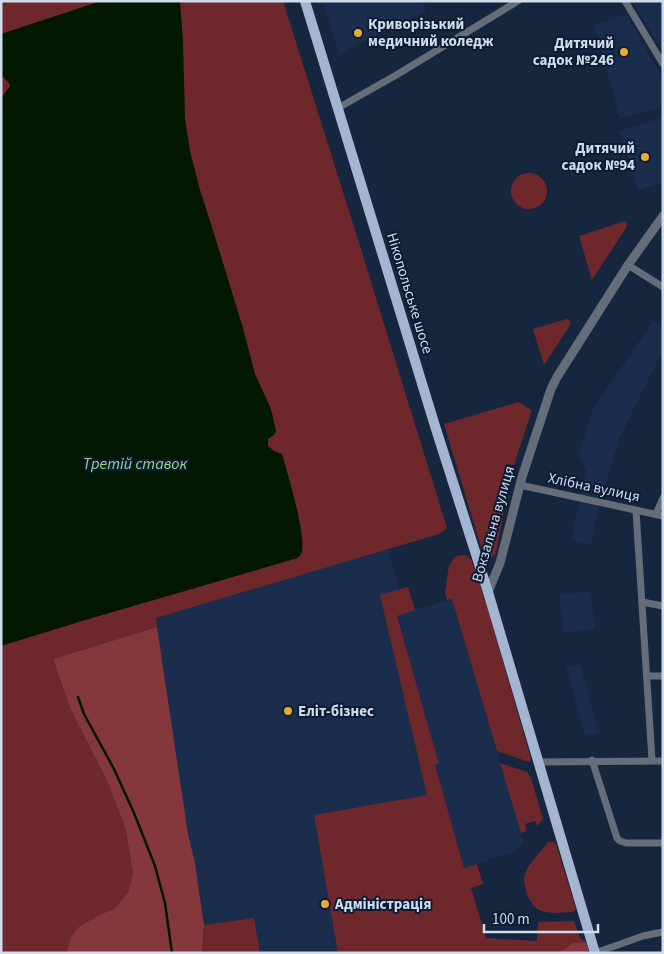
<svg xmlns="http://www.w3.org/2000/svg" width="664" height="954" font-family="'Source Sans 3',sans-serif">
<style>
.built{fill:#1a2d4c}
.green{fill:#6e282c}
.forest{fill:#85383c}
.water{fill:#021800}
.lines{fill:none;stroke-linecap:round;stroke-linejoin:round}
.stream{stroke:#021800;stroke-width:2.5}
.minor{stroke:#656d7b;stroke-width:7}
.tertiary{stroke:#656d7b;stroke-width:9}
.primary{stroke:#a3b5d0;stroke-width:10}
.poi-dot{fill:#e8ab37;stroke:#0d1c34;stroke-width:2}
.labels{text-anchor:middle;stroke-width:4;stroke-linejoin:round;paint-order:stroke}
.poi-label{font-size:15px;font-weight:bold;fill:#d0dbec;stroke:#0d1c34;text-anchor:start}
.street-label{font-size:15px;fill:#d0dbec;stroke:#0d1c34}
.water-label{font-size:16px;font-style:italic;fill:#93d780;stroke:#0d1c34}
</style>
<rect width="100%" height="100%" fill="#16263f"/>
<g class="built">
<polygon points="323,1 422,1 426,11 339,54"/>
<polygon points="632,1 663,1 663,51"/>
<polygon points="626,14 663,79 663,107 620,119 594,25"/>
<polygon points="663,117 663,182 638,191 619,131"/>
<polygon points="653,321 663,328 663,350 619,439 600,503 591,545 571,541 586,470 579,457 592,411"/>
<polygon points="388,549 400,590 381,595 427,795 314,815 338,953 260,953 254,918 204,925 195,863 188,834 156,618"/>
<polygon points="590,591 595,629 564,633 559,594"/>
<polygon points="452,599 524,843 516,851 464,868 435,765 439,764 397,615"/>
<polygon points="580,664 599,733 585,736 566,667"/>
</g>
<g class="green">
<polygon points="1,1 283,1 355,230 447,528 439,534 156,618 157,627 53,659 70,708 108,783 125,827 133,873 128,892 114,909 101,914 71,937 66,953 1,953"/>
<circle cx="529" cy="191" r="18"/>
<polygon points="625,221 627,224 626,228 592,280 579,236"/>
<path d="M 567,319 C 570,320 571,322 570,325 L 544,365 L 533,329 Z"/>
<polygon points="518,402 532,410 514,465 506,464 500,492 507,494 496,553 494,556 489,558 484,557 444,424"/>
<polygon points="465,555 471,559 487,606 531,759 530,762 526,761 497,751 452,599 447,600 445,592 449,565 456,556"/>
<polygon points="408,587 415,610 397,616 439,764 435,765 464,868 477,864 483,884 471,888 486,938 537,941 538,922 574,921 580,938 586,942 573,943 558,953 338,953 314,815 427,795 380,595"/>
<polygon points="500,763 527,772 531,778 543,819 537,826 535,821 525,824 526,829 525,832 521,833"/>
<path d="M 548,842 L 553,842 L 556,844 L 576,909 L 573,912 C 550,913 533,917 526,890 C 525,884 523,880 525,874 C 528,863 541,852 548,842 Z"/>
<polygon points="254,918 260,953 202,953 204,925"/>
</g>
<g class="forest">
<polygon points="157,627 188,834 195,863 204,925 202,953 66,953 71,937 79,927 101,914 114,909 128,892 133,873 125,827 108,783 70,708 53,659"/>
<polygon points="586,942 589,953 558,953 573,943"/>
</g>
<path class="water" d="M 101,1 L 180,1 L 183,41 L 185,119 L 190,151 L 200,190 L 211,224 L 243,328 L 255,374 L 271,409 L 276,431 L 274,435 L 268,439 L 268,446 L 274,451 L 282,454 C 287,471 308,540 301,554 C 299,558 295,559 291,560 L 82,621 L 1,646 L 1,98 L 10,86 L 9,83 L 1,75 L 1,34 Z"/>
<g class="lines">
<polyline class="stream" points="78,697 84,714 114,769 134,813 155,866 165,903 172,953"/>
<g class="minor">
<polyline points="625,1 663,64"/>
<polyline points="338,108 398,74 518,1"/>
<polyline points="628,265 663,287"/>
<polyline points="520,485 663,516"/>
<polyline points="636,511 652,760"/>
<polyline points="656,514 663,498"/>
<polyline points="642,602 663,606"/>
<polyline points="647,676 663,676"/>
<polyline points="592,760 617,838 620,841 626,843 663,843"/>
<polyline points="538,762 663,761"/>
<polyline points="595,953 643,936 663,932"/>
</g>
<polyline class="tertiary" points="488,592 500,563 522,477 551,389 557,377 628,265 663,216"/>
<polyline class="primary" points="305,1 435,426 488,592 595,953"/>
</g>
<g class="poi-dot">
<circle cx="358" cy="33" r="5"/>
<circle cx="624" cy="52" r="5"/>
<circle cx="645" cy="157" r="5"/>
<circle cx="288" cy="711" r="5"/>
<circle cx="325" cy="904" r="5"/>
</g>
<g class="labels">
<g class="poi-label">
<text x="368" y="29">Криворізький<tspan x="368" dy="17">медичний коледж</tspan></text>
<text x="614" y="48" text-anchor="end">Дитячий<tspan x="614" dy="17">садок №246</tspan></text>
<text x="635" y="153" text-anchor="end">Дитячий<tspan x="635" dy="17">садок №94</tspan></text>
<text x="298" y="716">Еліт-бізнес</text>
<text x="335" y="909">Адміністрація</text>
</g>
<g class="street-label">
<text transform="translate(410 293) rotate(73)" y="5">Нікопольське шосе</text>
<text transform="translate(594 487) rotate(12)" y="5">Хлібна вулиця</text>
<text transform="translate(493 524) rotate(-74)" y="5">Вокзальна вулиця</text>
</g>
<g class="water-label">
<text x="135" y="469">Третій ставок</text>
</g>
</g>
<rect width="664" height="954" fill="none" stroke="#d0dbec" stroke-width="5"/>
<path d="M484 924v8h114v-8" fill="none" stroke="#d0dbec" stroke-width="2.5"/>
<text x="492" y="924" font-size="15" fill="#d0dbec" stroke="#0d1c34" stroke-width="4" paint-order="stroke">100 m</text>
</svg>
